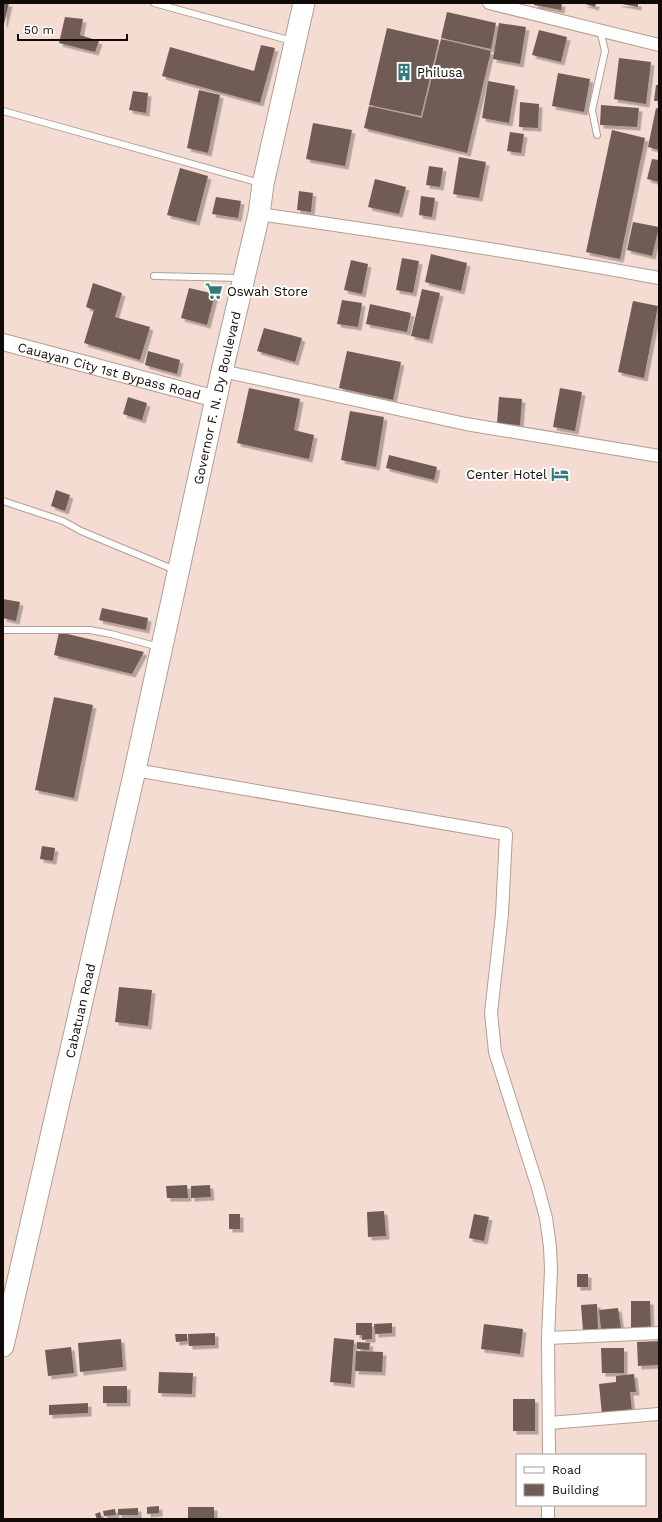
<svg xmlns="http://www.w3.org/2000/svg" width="662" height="1522" font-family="'Work Sans',sans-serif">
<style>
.building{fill:#705c55;filter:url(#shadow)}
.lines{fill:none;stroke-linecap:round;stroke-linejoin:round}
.lane-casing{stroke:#b49d95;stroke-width:8}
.street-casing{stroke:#b49d95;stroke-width:14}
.secondary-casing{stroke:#b49d95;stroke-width:18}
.highway-casing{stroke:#b49d95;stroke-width:23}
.lane{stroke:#fff;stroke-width:6}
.street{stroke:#fff;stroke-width:12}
.secondary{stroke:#fff;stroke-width:16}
.highway{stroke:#fff;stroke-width:21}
.labels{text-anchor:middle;stroke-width:4;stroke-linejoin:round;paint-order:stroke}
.poi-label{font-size:13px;fill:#110a07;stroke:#fff;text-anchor:start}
.street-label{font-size:13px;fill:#110a07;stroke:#fff}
</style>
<defs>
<filter id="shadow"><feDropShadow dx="3.5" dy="3.5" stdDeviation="0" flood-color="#0004"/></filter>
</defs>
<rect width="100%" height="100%" fill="#f4dcd3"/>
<g class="building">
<polygon points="3,3 9,3 4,24 3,24"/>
<polygon points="534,3 562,3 561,10 534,5"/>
<polygon points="582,3 596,3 595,7"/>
<polygon points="616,3 638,3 638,7"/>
<polygon points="447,12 496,23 491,49 441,38"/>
<polygon points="65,17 83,19 80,35 99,41 95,52 59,43"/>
<polygon points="499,23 526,27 520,64 493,59"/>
<polygon points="387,28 439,40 421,116 369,105"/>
<polygon points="539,30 567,37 561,62 532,55"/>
<polygon points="441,39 491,51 467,153 364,128 369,106 422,118"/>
<polygon points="261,45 275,48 260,103 162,76 170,47 254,71"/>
<polygon points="619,58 651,62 646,104 614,99"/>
<polygon points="558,73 590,79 584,112 552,106"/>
<polygon points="488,81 515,86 509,123 482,118"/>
<polygon points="656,85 659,85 659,101 654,101"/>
<polygon points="199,90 220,95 208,153 187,148"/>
<polygon points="133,91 148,93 146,113 129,110"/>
<polygon points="520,102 539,104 538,128 519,127"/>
<polygon points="601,105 639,108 637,127 600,125"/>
<polygon points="656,108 659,109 659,150 648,147"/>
<polygon points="313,123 352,130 345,166 306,159"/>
<polygon points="612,130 645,138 620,259 586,252"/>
<polygon points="510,132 524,134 521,153 507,151"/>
<polygon points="459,157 486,162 479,198 453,194"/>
<polygon points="652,159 659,160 659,182 647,179"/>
<polygon points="429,166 443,168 440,187 426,185"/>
<polygon points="180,168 208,176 196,222 167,215"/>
<polygon points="375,179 406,187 399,214 368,207"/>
<polygon points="299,191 313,193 311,212 297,210"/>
<polygon points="421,196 435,198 432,217 419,215"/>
<polygon points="216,197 241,201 238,218 212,214"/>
<polygon points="633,222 659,227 652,256 627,250"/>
<polygon points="431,254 467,263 461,291 425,282"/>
<polygon points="402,258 419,261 413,293 396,290"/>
<polygon points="351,260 368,264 362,294 344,290"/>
<polygon points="93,283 122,293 115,317 150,327 140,360 84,343 94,310 86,307"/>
<polygon points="189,288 215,294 207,325 181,318"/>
<polygon points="422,289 440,293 429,340 411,336"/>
<polygon points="342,300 362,303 358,327 337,324"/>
<polygon points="633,301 658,306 644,378 618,372"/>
<polygon points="370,304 411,313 407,332 366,324"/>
<polygon points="264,328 302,338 295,362 257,351"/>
<polygon points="148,351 180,360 177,374 145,365"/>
<polygon points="347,351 401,362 393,400 339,388"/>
<polygon points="249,388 300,399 294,430 314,435 309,459 237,443"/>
<polygon points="560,388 582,392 575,431 553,427"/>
<polygon points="128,397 147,403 142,420 123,414"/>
<polygon points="499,397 522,399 520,425 497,424"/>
<polygon points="350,411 384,417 376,467 341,460"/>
<polygon points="389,455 437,467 434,480 386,468"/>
<polygon points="56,490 70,495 65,511 51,506"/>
<polygon points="3,599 20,602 16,621 3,618"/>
<polygon points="102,608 148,618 146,630 99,620"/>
<polygon points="59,632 144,652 132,674 54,655"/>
<polygon points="54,697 93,705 74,798 35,790"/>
<polygon points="42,846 55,848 53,861 40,859"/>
<polygon points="119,987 152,990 148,1026 115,1022"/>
<polygon points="187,1185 188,1198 167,1198 166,1186"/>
<polygon points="210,1185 211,1197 191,1198 191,1186"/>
<polygon points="384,1211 386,1236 368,1237 367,1212"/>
<rect x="229" y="1214" width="11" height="15"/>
<polygon points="474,1214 489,1217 484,1241 469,1238"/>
<rect x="577" y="1274" width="11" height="13"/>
<polygon points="631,1301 650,1301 651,1329 631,1329"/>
<polygon points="597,1304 598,1330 583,1331 581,1305"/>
<polygon points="618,1308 621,1328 601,1330 599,1310"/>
<polygon points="356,1323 372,1323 372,1339 362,1340 362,1335 356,1335"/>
<polygon points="392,1323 392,1333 375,1334 374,1324"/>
<polygon points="484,1324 523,1329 520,1354 481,1349"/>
<polygon points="215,1333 215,1345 189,1346 188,1334"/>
<polygon points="175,1334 187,1334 187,1341 176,1342"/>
<polygon points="334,1338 354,1340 351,1384 330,1382"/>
<polygon points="121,1339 123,1367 80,1372 78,1343"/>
<polygon points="659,1341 659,1365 638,1366 637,1342"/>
<polygon points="357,1342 370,1343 369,1350 357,1349"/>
<polygon points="71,1347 74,1373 48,1376 45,1350"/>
<polygon points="601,1348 624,1348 624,1373 602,1373"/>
<polygon points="356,1351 383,1352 382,1372 355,1371"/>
<polygon points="159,1372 193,1373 192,1394 158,1393"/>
<polygon points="634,1374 636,1392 630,1392 632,1412 602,1415 599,1384 616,1382 616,1376"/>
<rect x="103" y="1386" width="24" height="17"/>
<rect x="513" y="1399" width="22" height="32"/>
<polygon points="88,1403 88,1413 49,1415 49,1405"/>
<polygon points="159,1506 159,1513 147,1514 147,1507"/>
<rect x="188" y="1507" width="26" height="12"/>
<polygon points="138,1508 138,1515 118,1515 118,1509"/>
<polygon points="115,1509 116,1515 104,1516 103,1511"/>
<polygon points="100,1512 102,1519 97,1519 95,1514"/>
</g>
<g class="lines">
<g class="lane-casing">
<g id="lane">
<polyline points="154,3 292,41"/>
<polyline points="3,111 260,183"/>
<polyline points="597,135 592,110 605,51 600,30"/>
<polyline points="154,276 240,278"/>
<polyline points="3,501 63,521 81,531 175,570"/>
<polyline points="3,630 90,630 111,634 159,647"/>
</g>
</g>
<g class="street-casing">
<g id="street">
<polyline points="489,3 659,45"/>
<path d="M 259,214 C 393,233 526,254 659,278"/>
<polyline points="222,371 466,424 659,456"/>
<polyline points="135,770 506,834 502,914 491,1013 495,1052 538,1188 546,1218 550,1247 551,1270 548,1338 549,1455"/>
<polyline points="548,1338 659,1333"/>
<polyline points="549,1423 659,1414"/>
<polyline points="548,1519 548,1505"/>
</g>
</g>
<g class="secondary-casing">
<g id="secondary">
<path id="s1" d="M 3,342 L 216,399"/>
</g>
</g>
<g class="highway-casing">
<g id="highway">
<path id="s2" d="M 3,1346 L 135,770 L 222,371 L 259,214 L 263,184 L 304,3"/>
</g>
</g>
<use href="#lane" class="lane"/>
<use href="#street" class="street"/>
<use href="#secondary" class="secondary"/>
<use href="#highway" class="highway"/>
</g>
<defs>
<g id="building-bare" transform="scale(1.38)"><path d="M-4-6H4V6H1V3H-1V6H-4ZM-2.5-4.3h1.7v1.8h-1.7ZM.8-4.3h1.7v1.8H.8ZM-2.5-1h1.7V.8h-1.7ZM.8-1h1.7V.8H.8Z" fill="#337b78" stroke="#fff" stroke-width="2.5" paint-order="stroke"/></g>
<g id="supermarket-bare" transform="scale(1.38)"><path d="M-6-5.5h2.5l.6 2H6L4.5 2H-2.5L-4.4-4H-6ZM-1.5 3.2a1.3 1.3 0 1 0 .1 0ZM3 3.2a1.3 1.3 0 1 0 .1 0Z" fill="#337b78" stroke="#fff" stroke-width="2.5" paint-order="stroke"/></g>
<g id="hotel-bare" transform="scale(1.38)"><path d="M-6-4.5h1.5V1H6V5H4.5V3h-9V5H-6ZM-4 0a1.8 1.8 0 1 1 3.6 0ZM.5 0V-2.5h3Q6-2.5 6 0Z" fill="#337b78" stroke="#fff" stroke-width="2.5" paint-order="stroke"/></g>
</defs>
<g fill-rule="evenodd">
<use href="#building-bare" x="404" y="72"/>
<use href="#supermarket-bare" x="214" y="291"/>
<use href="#hotel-bare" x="560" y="474"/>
</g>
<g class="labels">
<g class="poi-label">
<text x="417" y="77">Philusa</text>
<text x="227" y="296">Oswah Store</text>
<text x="547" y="479" text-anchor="end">Center Hotel</text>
</g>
<g class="street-label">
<text dy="5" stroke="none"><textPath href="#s1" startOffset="110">Cauayan City 1st Bypass Road</textPath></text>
<text dy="5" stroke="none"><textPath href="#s2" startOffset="972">Governor F. N. Dy Boulevard</textPath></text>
<text dy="5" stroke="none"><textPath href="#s2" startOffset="344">Cabatuan Road</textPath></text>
</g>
</g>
<rect width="662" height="1522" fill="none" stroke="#110a07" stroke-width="8"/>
<rect x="516" y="1454" width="130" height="52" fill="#ffffff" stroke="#a09d9c"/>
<rect x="524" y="1467" width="20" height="6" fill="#ffffff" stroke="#a09d9c"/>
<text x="552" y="1474" font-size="12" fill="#110a07">Road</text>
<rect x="524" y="1484" width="20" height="12" fill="#705c55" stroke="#a09d9c"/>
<text x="552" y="1494" font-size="12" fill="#110a07">Building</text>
<path d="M18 34v6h109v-6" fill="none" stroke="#110a07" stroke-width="2"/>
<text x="24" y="34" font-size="12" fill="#110a07" stroke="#ffffff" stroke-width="3" paint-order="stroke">50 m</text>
</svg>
